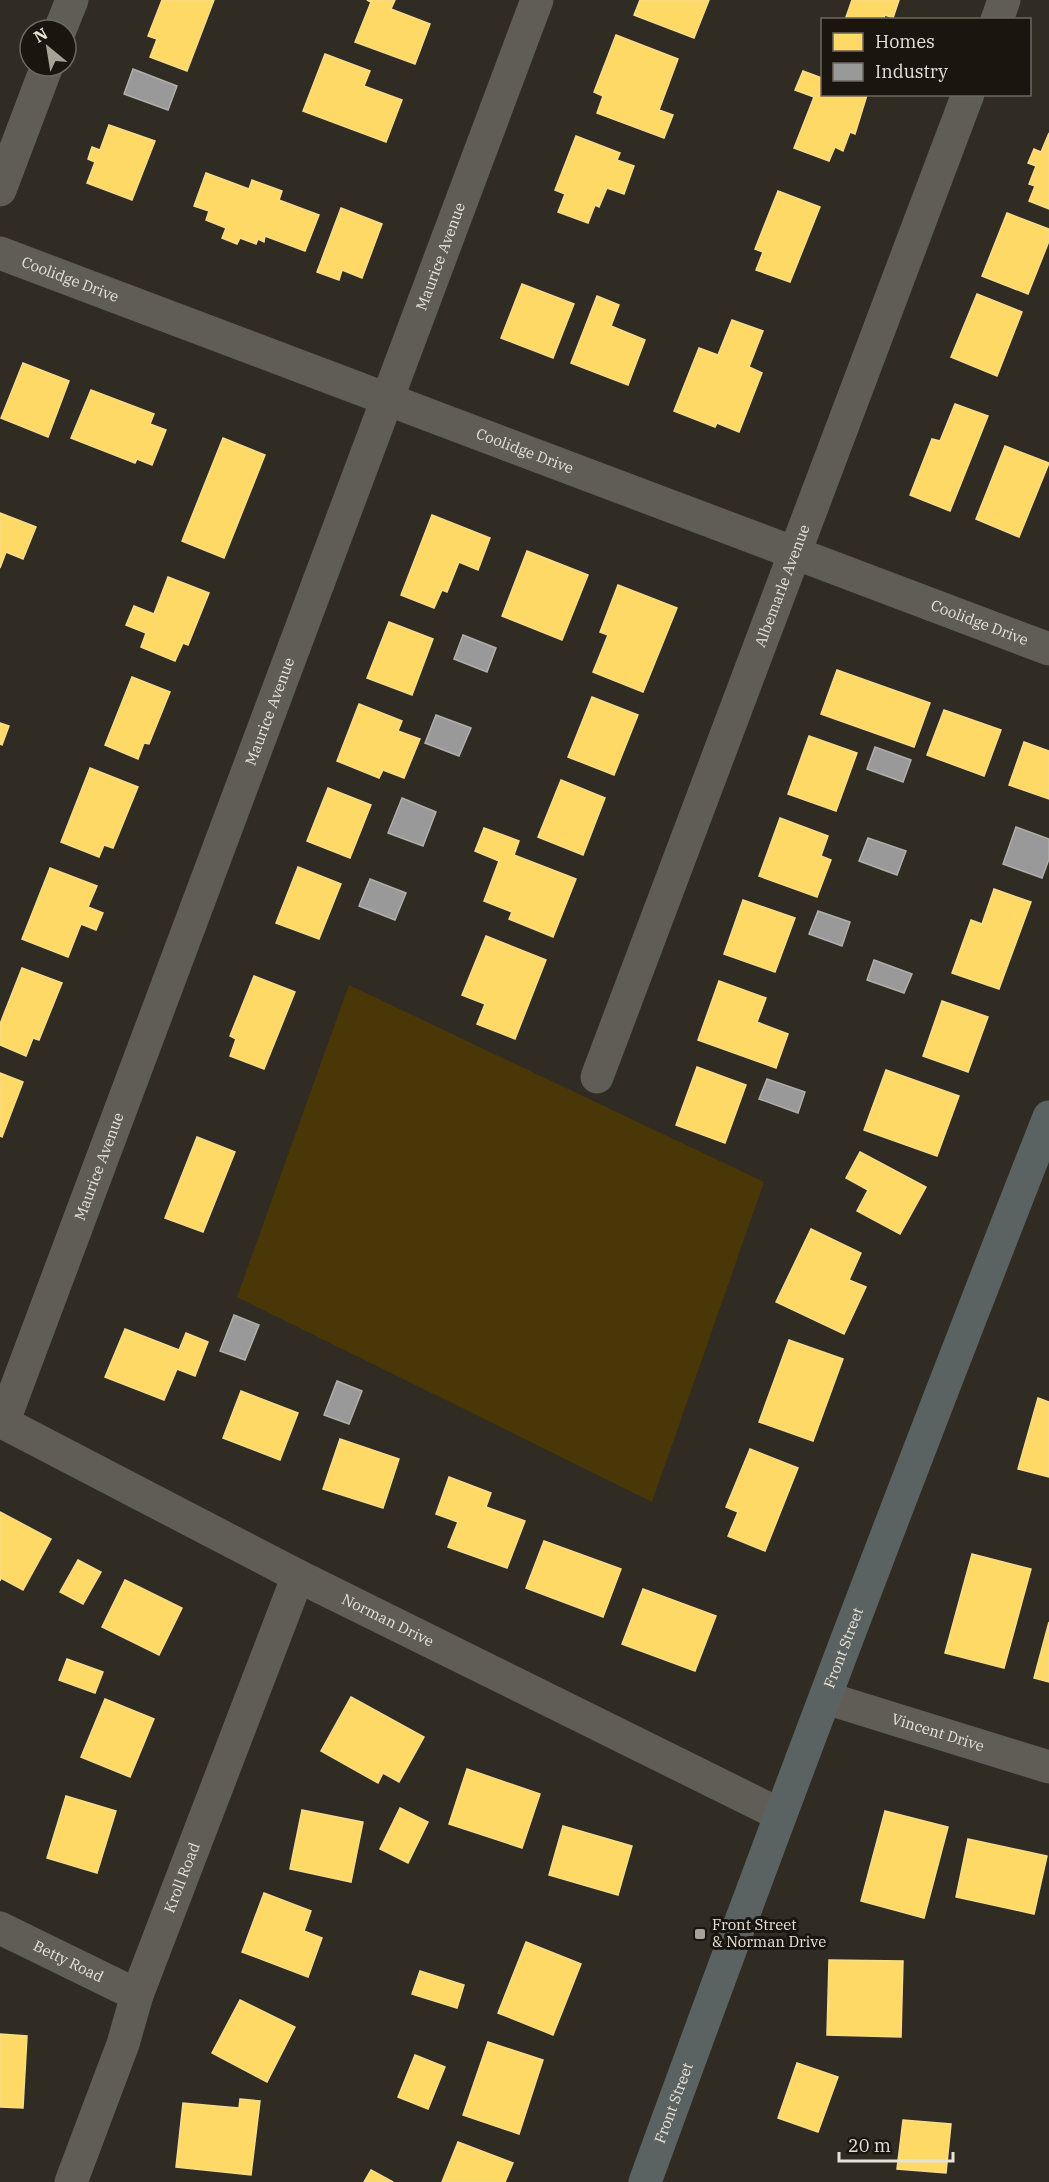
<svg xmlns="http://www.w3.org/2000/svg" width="1049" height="2182" font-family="'IBM Plex Serif',serif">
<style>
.green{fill:#4a3707}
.homes{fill:#ffd966;stroke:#f8dc88;stroke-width:1.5}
.industry{fill:#999;stroke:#b0afac;stroke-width:1.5}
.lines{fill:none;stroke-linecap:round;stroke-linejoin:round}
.minor{stroke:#605d56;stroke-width:33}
.major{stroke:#5b6362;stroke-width:33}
.poi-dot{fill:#a7a298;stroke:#1a160f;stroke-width:2}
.labels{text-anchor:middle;stroke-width:6;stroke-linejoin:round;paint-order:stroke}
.street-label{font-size:15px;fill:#e7e2d7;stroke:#1a160f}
.poi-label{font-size:15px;fill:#e7e2d7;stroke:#1a160f;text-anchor:start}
</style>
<rect width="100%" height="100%" fill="#302c23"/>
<polygon class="green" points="349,985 764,1182 652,1502 237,1297"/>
<g class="homes">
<polygon points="162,0 214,0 187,71 150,57 157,39 148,36"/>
<polygon points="367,0 395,0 391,9 430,24 415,64 355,42 371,2"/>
<polygon points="640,0 709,0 694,38 634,15"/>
<polygon points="852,0 899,0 893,18 885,15 883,20 845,20"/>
<polygon points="616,35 678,59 659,110 673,115 664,138 597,113 603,96 594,92"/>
<polygon points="325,54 370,71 364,86 402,100 386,142 303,111"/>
<polygon points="803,71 822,78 822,94 867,95 855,134 850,132 843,151 835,147 829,161 794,148 814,97 795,90"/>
<polygon points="109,125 155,141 132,200 87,183 95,162 88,159 92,147 100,150"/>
<polygon points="1049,133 1049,209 1029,201 1035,186 1029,184 1036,166 1028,163 1034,149 1041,152"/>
<polygon points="576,136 620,153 617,160 634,166 624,194 607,188 599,207 595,205 588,223 558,212 565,194 555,190"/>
<polygon points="206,173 249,189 252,180 282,191 279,200 319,215 305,251 265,236 264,242 258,239 256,244 240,238 237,244 222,238 226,228 206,220 209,211 194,206"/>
<polygon points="778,191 820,207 790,282 756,270 763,252 755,249"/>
<polygon points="341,208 382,224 362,278 342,270 339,280 317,272"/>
<polygon points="1007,213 1049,229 1049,241 1028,294 982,276"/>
<polygon points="522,284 574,304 553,358 501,338"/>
<polygon points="977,294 1022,312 997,376 951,357"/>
<polygon points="597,296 619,305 611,326 645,340 628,385 571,363"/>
<polygon points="732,320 763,331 749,367 762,373 739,432 717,423 715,427 674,411 699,348 718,355"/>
<polygon points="23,363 69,381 48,437 1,418"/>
<polygon points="91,390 154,414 150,424 166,430 152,465 137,459 135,463 71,438"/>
<polygon points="955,404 988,416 950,511 910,495 932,439 940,441"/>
<polygon points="223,438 265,455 224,558 182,541"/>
<polygon points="1005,446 1049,463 1019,537 976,519"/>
<polygon points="0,513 36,527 23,559 6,552 0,568"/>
<polygon points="432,515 490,538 478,570 459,562 447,592 442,590 434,608 401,595"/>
<polygon points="527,551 588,575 562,640 502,616"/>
<polygon points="168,577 209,593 188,645 183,643 175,661 141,647 146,633 126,625 134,606 154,614"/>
<polygon points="618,585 677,608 643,692 593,672 608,635 600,632"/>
<polygon points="389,622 433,639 412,695 367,678"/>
<polygon points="837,670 930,703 914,747 821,714"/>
<polygon points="132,677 170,692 149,744 144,743 138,759 105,745"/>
<polygon points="592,697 638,715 614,775 568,757"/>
<polygon points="359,704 402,721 398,731 420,739 404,778 383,770 379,778 337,761"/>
<polygon points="944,710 1001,730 984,776 927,755"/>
<polygon points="0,723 9,726 2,745 0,744"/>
<polygon points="809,736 857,753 836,811 788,794"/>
<polygon points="1024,742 1049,751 1049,799 1009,785"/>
<polygon points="90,768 138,787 113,848 104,845 99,857 61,842"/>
<polygon points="561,780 605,798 583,855 538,837"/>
<polygon points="328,788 371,805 350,858 307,841"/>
<polygon points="780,818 828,836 821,856 831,860 817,897 759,876"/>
<polygon points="484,828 519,841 514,855 576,879 553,937 509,919 512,912 484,901 499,861 475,851"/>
<polygon points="298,867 341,884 319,939 276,923"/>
<polygon points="50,868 97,886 88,907 103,913 96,930 81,924 68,957 22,939"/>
<polygon points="994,889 1031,902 999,989 952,973 971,920 982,924"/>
<polygon points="743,900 795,918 775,972 724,954"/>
<polygon points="486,936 546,960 515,1039 477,1024 485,1004 462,995"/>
<polygon points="22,968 62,983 39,1040 33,1038 26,1056 0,1045 0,1024"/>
<polygon points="254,976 295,992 264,1069 230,1056 236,1039 230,1036"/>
<polygon points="719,981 766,998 757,1022 788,1034 776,1068 698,1040"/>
<polygon points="942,1001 988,1017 968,1072 923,1056"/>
<polygon points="697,1067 746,1085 725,1143 676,1125"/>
<polygon points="886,1070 959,1096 937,1156 864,1130"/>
<polygon points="0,1073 23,1082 2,1137 0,1136"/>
<polygon points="197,1137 235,1152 203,1232 165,1218"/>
<polygon points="860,1152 926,1187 900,1234 857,1211 868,1190 846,1178"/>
<polygon points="811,1229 861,1253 849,1280 866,1287 844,1334 776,1302"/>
<polygon points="125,1329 179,1350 186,1333 208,1342 195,1376 177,1369 164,1400 105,1377"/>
<polygon points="789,1340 843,1359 813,1441 759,1422"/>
<polygon points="241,1391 298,1413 280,1460 223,1438"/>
<polygon points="1038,1398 1049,1402 1049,1477 1018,1469"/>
<polygon points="340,1439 399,1459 383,1508 323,1489"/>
<polygon points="750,1449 798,1468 765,1551 728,1536 738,1512 726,1507"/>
<polygon points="449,1477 491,1493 486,1507 525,1521 507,1568 448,1547 458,1522 436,1514"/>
<polygon points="0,1512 51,1539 23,1590 1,1578 0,1581"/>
<polygon points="544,1541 621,1569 603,1617 526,1588"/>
<polygon points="972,1554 1031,1569 1004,1668 945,1653"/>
<polygon points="78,1560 101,1572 83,1604 60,1592"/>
<polygon points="125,1580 182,1608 159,1655 102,1627"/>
<polygon points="643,1589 716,1616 695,1671 622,1644"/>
<polygon points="1049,1622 1049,1682 1034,1678"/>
<polygon points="67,1659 103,1672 95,1693 59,1680"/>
<polygon points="351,1697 424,1737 399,1782 383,1773 378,1783 321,1751"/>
<polygon points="105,1699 154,1719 130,1777 81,1757"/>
<polygon points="467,1769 540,1794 522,1848 449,1824"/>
<polygon points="66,1796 116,1811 97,1873 47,1858"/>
<polygon points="400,1808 428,1822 408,1863 380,1849"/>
<polygon points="302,1810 363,1822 351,1882 290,1869"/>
<polygon points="885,1811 948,1827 924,1918 861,1901"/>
<polygon points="563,1826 632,1846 618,1895 549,1875"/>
<polygon points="968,1839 1047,1856 1034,1914 956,1897"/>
<polygon points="264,1893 311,1911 304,1931 322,1938 308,1977 242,1952"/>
<polygon points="526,1942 581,1964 553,2035 498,2013"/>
<polygon points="829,1960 903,1961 901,2037 827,2035"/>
<polygon points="420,1971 464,1985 457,2008 412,1994"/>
<polygon points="240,2000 295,2027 267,2082 212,2053"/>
<polygon points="0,2034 27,2036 23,2108 0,2107"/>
<polygon points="488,2042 543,2060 519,2134 463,2115"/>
<polygon points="415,2055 445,2067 428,2109 398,2097"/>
<polygon points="797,2063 838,2077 818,2132 778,2118"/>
<polygon points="240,2099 260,2101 251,2175 176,2167 183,2103 239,2108"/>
<polygon points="903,2120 951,2124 946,2173 897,2169"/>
<polygon points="458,2142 513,2163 505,2182 442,2182"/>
<polygon points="371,2170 393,2182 364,2182"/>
</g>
<g class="industry">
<polygon points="133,69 177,86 168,110 124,94"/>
<polygon points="463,635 496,648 487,672 454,659"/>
<polygon points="436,715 471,728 459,756 425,743"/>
<polygon points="875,747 911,760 903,782 867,769"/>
<polygon points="402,798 436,812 423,846 388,833"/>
<polygon points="1016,827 1049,839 1049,859 1042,878 1003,864"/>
<polygon points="868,838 906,851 897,875 859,861"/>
<polygon points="370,879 406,893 395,920 359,906"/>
<polygon points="818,911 850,922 842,946 809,934"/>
<polygon points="874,960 912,974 904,993 867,980"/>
<polygon points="767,1079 805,1092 798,1113 759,1099"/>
<polygon points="234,1315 259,1325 245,1360 220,1351"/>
<polygon points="337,1381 362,1391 349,1424 324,1415"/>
</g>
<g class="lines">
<g class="minor">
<polyline points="997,20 1004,0"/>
<polyline points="60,30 72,0"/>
<polyline points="0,190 47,66"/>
<path id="s1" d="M 0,253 L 1049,649"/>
<path id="s2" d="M 597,1077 L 968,94"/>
<path id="s3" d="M 0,1421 L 298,1576 L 779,1814"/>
<path id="s4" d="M 3,1423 L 537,0"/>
<path id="s5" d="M 826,1698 L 1049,1767"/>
<path id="s6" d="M 0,1928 L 137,1995"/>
<path id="s7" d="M 71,2182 L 123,2044 L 137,1995 L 298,1576"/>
</g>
<path class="major" id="s8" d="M 645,2182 C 775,1825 910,1470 1049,1117"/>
</g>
<rect class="poi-dot" x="694" y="1928" width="12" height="12" rx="3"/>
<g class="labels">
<g class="street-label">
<text dy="5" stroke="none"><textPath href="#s4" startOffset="1246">Maurice Avenue</textPath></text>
<text dy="5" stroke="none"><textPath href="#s1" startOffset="75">Coolidge Drive</textPath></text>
<text dy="5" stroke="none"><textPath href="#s1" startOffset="561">Coolidge Drive</textPath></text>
<text dy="5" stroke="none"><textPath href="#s2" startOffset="525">Albemarle Avenue</textPath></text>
<text dy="5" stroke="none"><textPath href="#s1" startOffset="1047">Coolidge Drive</textPath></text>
<text dy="5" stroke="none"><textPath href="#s4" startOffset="760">Maurice Avenue</textPath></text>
<text dy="5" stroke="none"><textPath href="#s4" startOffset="274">Maurice Avenue</textPath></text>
<text dy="5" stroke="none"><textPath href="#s3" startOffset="436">Norman Drive</textPath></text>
<text dy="5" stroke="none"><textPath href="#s8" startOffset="570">Front Street</textPath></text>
<text dy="5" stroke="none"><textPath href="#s5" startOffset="117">Vincent Drive</textPath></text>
<text dy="5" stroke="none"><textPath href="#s7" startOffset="324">Kroll Road</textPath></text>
<text dy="5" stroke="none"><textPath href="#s6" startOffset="76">Betty Road</textPath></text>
<text dy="5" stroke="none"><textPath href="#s8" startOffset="84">Front Street</textPath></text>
</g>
<g class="poi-label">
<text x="712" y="1930">Front Street<tspan x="712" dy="17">&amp; Norman Drive</tspan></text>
</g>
</g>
<rect x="821" y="18" width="210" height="78" fill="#1a160f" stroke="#6c685f" stroke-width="1.5"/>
<rect x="833" y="33" width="30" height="18" fill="#ffd966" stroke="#6c685f" stroke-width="1.5"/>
<text x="875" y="48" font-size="18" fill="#e7e2d7">Homes</text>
<rect x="833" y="63" width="30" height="18" fill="#999999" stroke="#6c685f" stroke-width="1.5"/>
<text x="875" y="78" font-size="18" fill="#e7e2d7">Industry</text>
<g transform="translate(48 48) rotate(330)"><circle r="28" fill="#1a160f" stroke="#6c685f" stroke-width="1.5"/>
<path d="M0-4.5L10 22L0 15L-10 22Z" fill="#a7a298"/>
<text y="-9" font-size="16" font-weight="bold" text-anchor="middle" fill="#e7e2d7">N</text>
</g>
<path d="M839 2152v9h114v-9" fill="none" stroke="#e7e2d7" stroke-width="3"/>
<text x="848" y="2152" font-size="18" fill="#e7e2d7" stroke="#1a160f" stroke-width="4.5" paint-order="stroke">20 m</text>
</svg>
